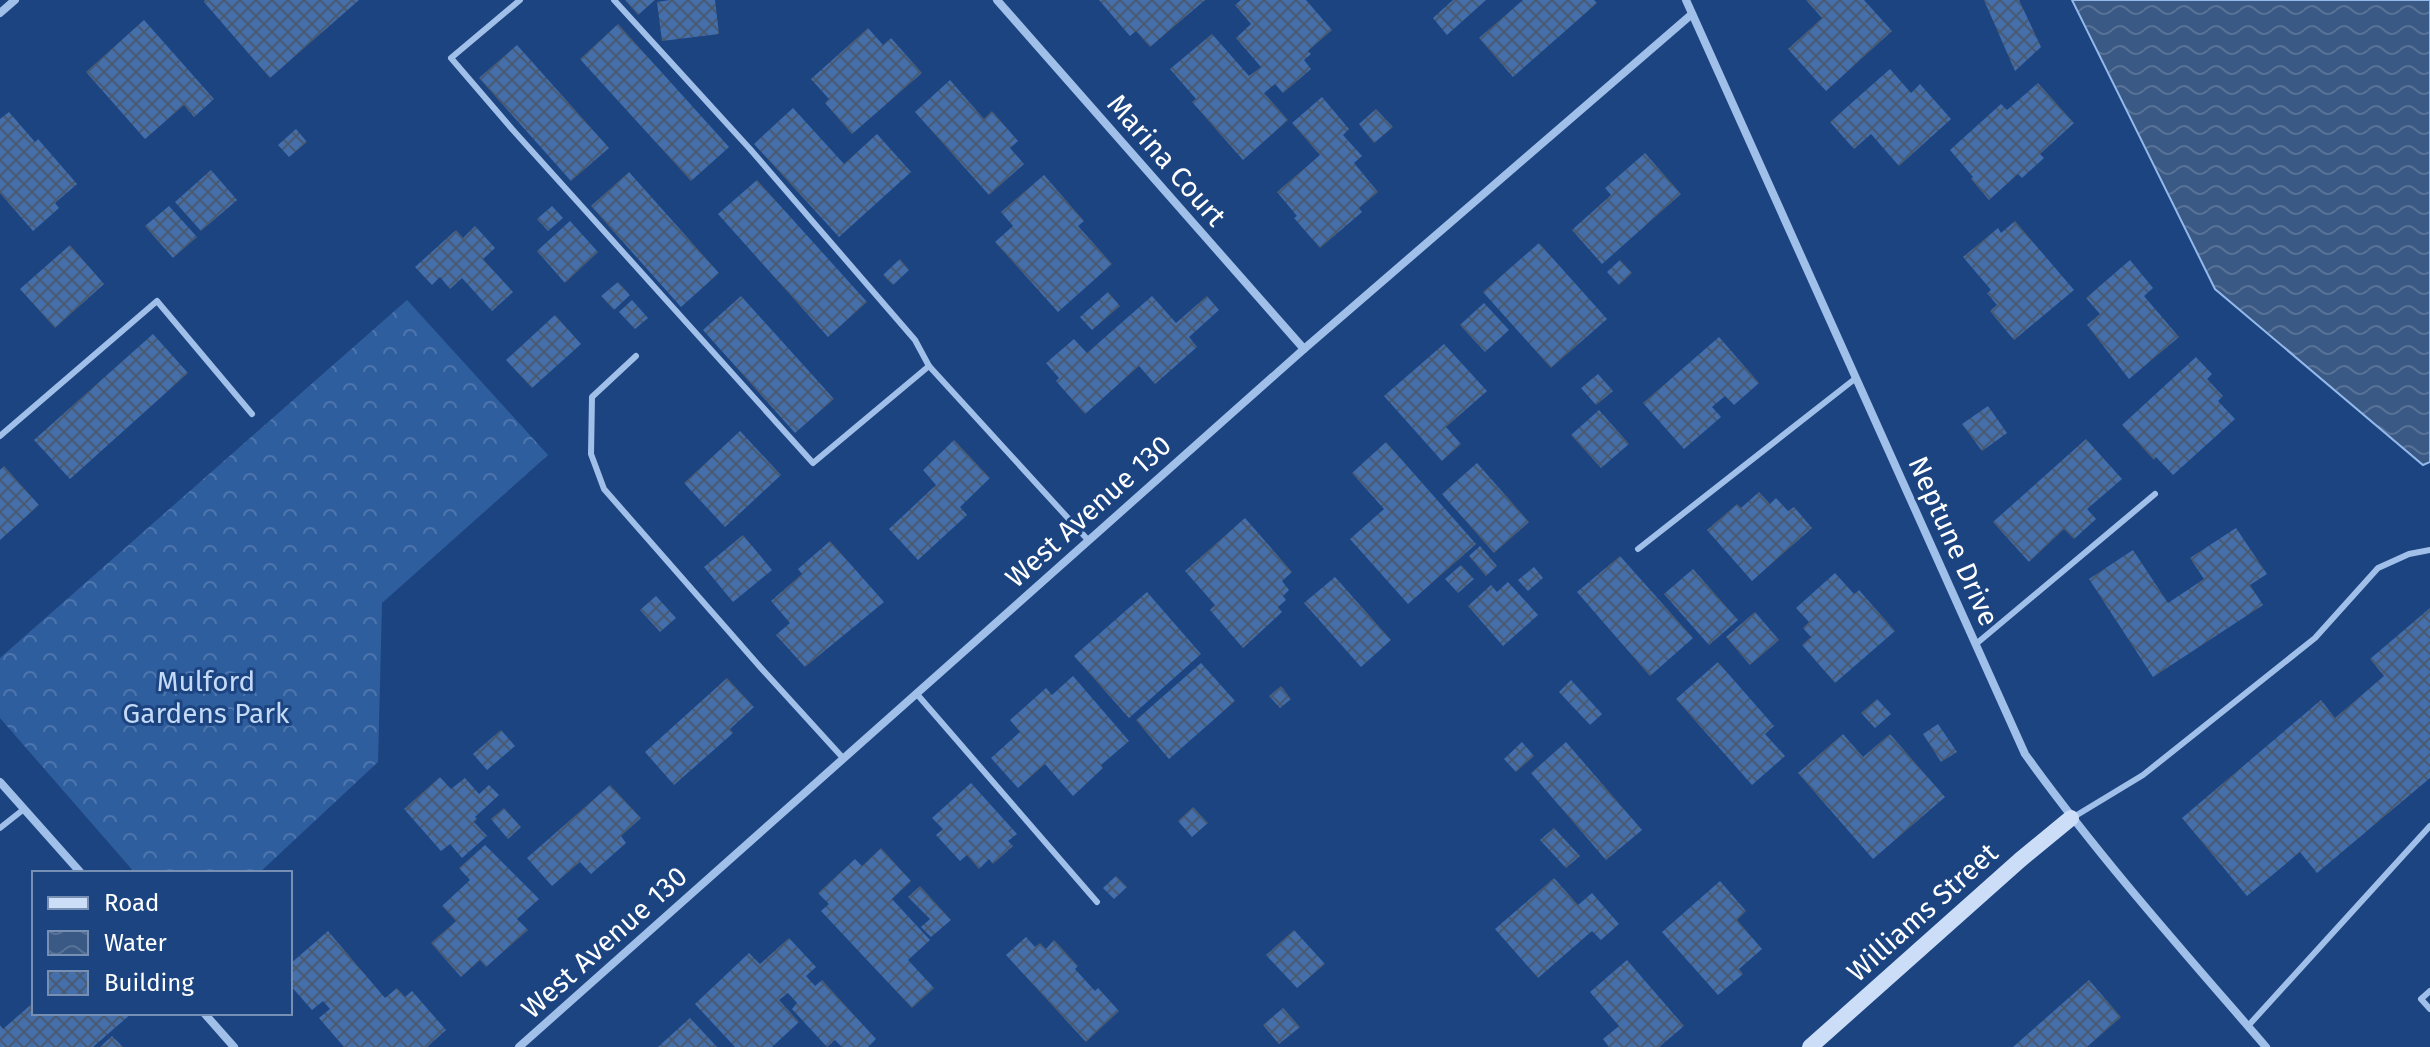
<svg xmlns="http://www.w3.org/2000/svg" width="2430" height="1047" font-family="'Fira Sans',sans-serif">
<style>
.forest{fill:url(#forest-crowns)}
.water{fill:url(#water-waves);stroke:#93b9eb;stroke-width:2}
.building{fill:url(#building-cross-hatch)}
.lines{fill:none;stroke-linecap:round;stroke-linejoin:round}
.lane{stroke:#a0bfe9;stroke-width:6}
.street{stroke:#a0bfe9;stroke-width:8}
.secondary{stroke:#cbddf7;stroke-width:16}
.labels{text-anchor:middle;stroke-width:6;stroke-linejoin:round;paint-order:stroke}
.street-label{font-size:28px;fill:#fff;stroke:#1c4480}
.park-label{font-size:28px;fill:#c4daf7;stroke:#1c4480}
</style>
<defs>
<pattern id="forest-crowns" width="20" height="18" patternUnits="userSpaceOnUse" patternTransform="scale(2)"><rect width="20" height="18" fill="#2f5e9f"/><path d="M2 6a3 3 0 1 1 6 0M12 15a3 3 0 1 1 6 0" fill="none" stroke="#4e76ad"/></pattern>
<pattern id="water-waves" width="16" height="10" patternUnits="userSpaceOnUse" patternTransform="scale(2)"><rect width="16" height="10" fill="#3a5985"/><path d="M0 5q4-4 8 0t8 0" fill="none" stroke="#587297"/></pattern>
<pattern id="building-cross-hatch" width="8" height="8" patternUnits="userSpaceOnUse" patternTransform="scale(2)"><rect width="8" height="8" fill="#446faa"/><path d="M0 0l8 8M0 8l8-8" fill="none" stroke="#495a72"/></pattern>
</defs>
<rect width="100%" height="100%" fill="#1c4480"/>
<polygon class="forest" points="407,300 548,455 382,603 378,762 259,873 135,873 0,718 0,658"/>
<polygon class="water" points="2072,0 2430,0 2430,462 2423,465 2215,289"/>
<g class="building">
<polygon points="205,0 359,0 270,78 204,2"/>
<polygon points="625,0 655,0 638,15"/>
<polygon points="670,0 715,0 719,34 662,41 657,2"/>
<polygon points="1099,0 1205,0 1150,47 1136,31 1130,36"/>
<polygon points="1241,0 1306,0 1332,30 1308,51 1311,54 1304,60 1311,69 1283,93 1275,84 1264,93 1288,120 1243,160 1192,102 1196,99 1170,69 1212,34 1249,76 1261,67 1236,38 1251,24 1235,5"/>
<polygon points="1453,0 1486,0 1447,35 1433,18"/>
<polygon points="1523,0 1594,0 1597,3 1513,77 1479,38"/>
<polygon points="1806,0 1864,0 1892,31 1826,91 1788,49 1822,18"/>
<polygon points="1984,0 2019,0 2041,47 2015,71"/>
<polygon points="144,20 214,99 194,117 184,105 145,139 86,72"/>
<polygon points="618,24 729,147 691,181 580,59"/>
<polygon points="868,28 883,45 891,38 922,73 852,134 825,103 829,99 811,79"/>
<polygon points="517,45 609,148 571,181 479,78"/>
<polygon points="1890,69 1911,93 1920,84 1951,119 1899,166 1871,134 1854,149 1830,122"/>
<polygon points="950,80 984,119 992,111 1018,141 1010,148 1024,164 989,195 915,112"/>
<polygon points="2038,83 2074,123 2040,154 2044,158 2022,178 2018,174 1989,200 1971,179 1973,177 1950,150 2001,104 2007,110"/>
<polygon points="1322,97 1349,129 1343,135 1362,156 1354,163 1378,192 1359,208 1362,212 1320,248 1294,218 1297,216 1277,192 1320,155 1292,123"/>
<polygon points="793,108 844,164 877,134 911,172 839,237 754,144"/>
<polygon points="1376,109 1393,127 1374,143 1359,124"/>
<polygon points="9,112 35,142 38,139 77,184 55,203 59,208 33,231 0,193 0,119"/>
<polygon points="296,129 307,142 289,157 278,145"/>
<polygon points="1645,153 1681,194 1602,264 1572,230 1611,195 1605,188"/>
<polygon points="211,170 237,200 201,231 175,202"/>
<polygon points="629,172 719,273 681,307 591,206"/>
<polygon points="1044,175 1084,221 1078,226 1112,264 1058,312 995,242 1013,226 1001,212"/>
<polygon points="757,180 867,302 828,337 718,214"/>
<polygon points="169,206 197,237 173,258 145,226"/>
<polygon points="552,206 563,218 548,231 537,219"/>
<polygon points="570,221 598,252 565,283 537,251"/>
<polygon points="2015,221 2074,290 2014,340 1990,311 1997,305 1987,293 1991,290 1963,257 1998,228 2001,233"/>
<polygon points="475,226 495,248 483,259 513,292 492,311 462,278 450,289 440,277 432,285 415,267 456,230 463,238"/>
<polygon points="1539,243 1607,319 1551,368 1483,292"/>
<polygon points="70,245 104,284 55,328 20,289"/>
<polygon points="900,259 909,270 893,285 883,275"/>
<polygon points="1620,260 1632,273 1619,285 1607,272"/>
<polygon points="2130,260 2153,288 2144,296 2179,337 2129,379 2087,325 2100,314 2086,298"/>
<polygon points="618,282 630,295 614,310 601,296"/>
<polygon points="1108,292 1120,306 1092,330 1080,317"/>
<polygon points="741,296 834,399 795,433 703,330"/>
<polygon points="1152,296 1176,323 1207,296 1219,310 1189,337 1197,347 1155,384 1139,366 1085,414 1056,381 1059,378 1046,363 1074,339 1087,353"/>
<polygon points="632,300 648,318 635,329 619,312"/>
<polygon points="1484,303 1509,330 1485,352 1460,325"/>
<polygon points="555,315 581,344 532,388 506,360"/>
<polygon points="153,334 188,373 70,479 34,440"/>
<polygon points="1719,337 1759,383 1734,405 1725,396 1712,407 1721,417 1684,449 1643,403"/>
<polygon points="1444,344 1487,391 1446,427 1461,444 1442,461 1384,396"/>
<polygon points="2196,357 2212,374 2207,379 2223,396 2218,401 2235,419 2173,475 2156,457 2154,460 2122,425"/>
<polygon points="1598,374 1613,391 1596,405 1581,388"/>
<polygon points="1988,406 2007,433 1982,451 1962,424"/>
<polygon points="1599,410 1629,444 1601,468 1571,435"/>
<polygon points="740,431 781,475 725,527 684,483"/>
<polygon points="2086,439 2122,479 2087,509 2096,519 2074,539 2064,529 2029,562 1993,522"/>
<polygon points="954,440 990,478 960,507 967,515 918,560 889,529 936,485 923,470"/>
<polygon points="1386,442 1476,544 1408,604 1350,539 1384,509 1352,473"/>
<polygon points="1477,463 1529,522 1494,553 1442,494"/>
<polygon points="4,466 39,505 0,540 0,470"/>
<polygon points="1759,492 1770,504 1776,498 1788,511 1794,507 1812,528 1752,581 1707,530 1737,504 1741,508"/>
<polygon points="1245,518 1292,572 1282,581 1289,590 1283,596 1286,600 1278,607 1282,612 1243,648 1210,610 1215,605 1185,571"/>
<polygon points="2236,528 2267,574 2250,585 2263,605 2153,677 2089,579 2133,550 2168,603 2204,579 2190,558"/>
<polygon points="743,535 772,570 733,602 704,567"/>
<polygon points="830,541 884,602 805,667 776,635 790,623 771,601 802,574 798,569"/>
<polygon points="1480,546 1497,566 1486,576 1469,556"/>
<polygon points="1620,556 1693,638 1650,676 1577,592"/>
<polygon points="1461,565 1474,579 1458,593 1445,579"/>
<polygon points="1534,567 1543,578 1528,591 1518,580"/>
<polygon points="1693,569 1738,620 1709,645 1664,594"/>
<polygon points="1835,573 1854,594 1859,590 1895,631 1835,683 1802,645 1811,637 1803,628 1809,622 1796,608"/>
<polygon points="1335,577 1391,640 1361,667 1304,603"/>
<polygon points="1508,582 1538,615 1503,646 1468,606 1491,585 1497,592"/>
<polygon points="1147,592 1201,654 1129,718 1074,656"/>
<polygon points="656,596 676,618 660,632 640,610"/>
<polygon points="2430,608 2430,778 2317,873 2300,852 2247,896 2182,818 2321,700 2335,718 2384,676 2370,659"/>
<polygon points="1755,612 1779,640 1750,665 1726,637"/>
<polygon points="1718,662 1774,726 1765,734 1785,756 1752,785 1676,699"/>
<polygon points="1201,663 1235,701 1169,759 1136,720"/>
<polygon points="1073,676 1129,741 1101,765 1103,768 1073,796 1045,764 1018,788 991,758 1020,732 1010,720 1046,688 1052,695"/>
<polygon points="727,678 754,707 730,729 733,733 674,785 645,752"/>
<polygon points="1571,680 1602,714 1590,725 1559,692"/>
<polygon points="1281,686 1291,699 1280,708 1269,696"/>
<polygon points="1877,699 1891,714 1875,728 1861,713"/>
<polygon points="1938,724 1957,752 1941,762 1923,734"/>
<polygon points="501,730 515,746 487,770 473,754"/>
<polygon points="1843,734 1863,757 1890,734 1945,797 1873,859 1798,773"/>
<polygon points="1522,742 1534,756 1516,772 1504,759"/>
<polygon points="1566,742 1642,830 1606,860 1531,773"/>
<polygon points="440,777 451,789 465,778 479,794 489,785 499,795 475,817 477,819 474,822 487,836 462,858 450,844 441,851 404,809"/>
<polygon points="971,783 1017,834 1008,841 1013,846 993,864 989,859 979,869 967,855 960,861 936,835 943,829 932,818"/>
<polygon points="610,785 641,818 621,836 626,843 591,874 580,862 552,886 527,858"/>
<polygon points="1193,807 1208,823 1192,837 1178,821"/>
<polygon points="504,808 521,827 508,839 491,819"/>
<polygon points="1554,828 1580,856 1566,868 1540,840"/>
<polygon points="485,845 539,899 517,919 528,930 486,967 480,960 461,977 431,943 456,921 442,906 470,880 459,868"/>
<polygon points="881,848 911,881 892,899 930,940 908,960 934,988 912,1008 821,911 829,904 818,893 855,859 862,866"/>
<polygon points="1116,876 1127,887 1114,899 1103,888"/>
<polygon points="1554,878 1578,905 1592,893 1619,924 1601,940 1592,931 1538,978 1495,929"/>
<polygon points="1720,881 1746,911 1737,920 1762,949 1739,969 1743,974 1718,995 1662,932"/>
<polygon points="920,886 951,920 931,937 921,927 930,919 908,897"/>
<polygon points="1294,930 1325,964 1297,988 1266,955"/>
<polygon points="328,931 385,998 397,988 405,997 412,991 446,1030 427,1047 344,1047 319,1018 330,1009 323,1001 312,1010 290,985 290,964"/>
<polygon points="1026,937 1035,947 1040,943 1046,949 1054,940 1078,966 1075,969 1095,991 1098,988 1119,1011 1086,1042 1006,955"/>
<polygon points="789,938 816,967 806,976 815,986 822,980 876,1039 868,1047 842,1047 835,1040 827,1047 792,1009 797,1003 788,993 779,1000 799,1022 772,1047 735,1047 695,1004 749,953 760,964"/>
<polygon points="1627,960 1684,1026 1659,1047 1609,1047 1603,1039 1619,1026 1590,992"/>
<polygon points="2089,980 2121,1017 2087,1047 2013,1047"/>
<polygon points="34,1002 34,1013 132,1013 93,1047 0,1047 0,1025 3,1029"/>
<polygon points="1283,1008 1300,1027 1279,1044 1263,1025"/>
<polygon points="690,1018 717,1047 658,1047"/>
<polygon points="112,1036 123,1047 100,1047"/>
</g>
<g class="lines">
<g class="lane">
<polyline points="520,0 451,58 512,129 813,463 929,366"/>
<polyline points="614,0 750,149 915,340 929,366 1088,540"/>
<polyline points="636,356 592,397 591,454 604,489 761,668 843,758"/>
<polyline points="0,436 157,301 252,414"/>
<polyline points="1638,549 1856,378"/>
<polyline points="1976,644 2155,494"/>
<polyline points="916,693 1097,902"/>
<polyline points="2072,818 2143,775 2315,638 2378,568 2409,554 2430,550"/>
<polyline points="0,828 24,809"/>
<polyline points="2430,991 2421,999 2430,1009"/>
<polyline points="2248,1026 2430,826"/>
</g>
<g class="street">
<polyline points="997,0 1304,349"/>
<path d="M 1686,0 L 2025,754 C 2099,857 2183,951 2266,1047"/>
<polyline points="0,13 15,0"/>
<polyline points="0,782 81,873"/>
<polyline points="204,1013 234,1047"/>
<polyline points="519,1047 1304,349 1692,14"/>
</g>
<polyline class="secondary" points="1810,1047 2020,860 2071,818"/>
</g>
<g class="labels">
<g class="street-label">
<text transform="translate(1167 160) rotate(49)" y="10">Marina Court</text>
<text transform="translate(1088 511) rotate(-42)" y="10">West Avenue 130</text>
<text transform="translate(1954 541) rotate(66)" y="10">Neptune Drive</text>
<text transform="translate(1922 912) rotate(-42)" y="10">Williams Street</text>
<text transform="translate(604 942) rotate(-42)" y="10">West Avenue 130</text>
</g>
<g class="park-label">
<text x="206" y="691">Mulford<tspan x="206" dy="32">Gardens Park</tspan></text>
</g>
</g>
<rect x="32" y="871" width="260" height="144" fill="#1c4480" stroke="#778fb3" stroke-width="2"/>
<rect x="48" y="897" width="40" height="12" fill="#cbddf7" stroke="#778fb3" stroke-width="2"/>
<text x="104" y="911" font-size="24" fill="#ffffff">Road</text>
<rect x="48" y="931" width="40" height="24" fill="url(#water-waves)" stroke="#778fb3" stroke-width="2"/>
<text x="104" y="951" font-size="24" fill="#ffffff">Water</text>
<rect x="48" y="971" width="40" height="24" fill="url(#building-cross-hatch)" stroke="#778fb3" stroke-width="2"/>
<text x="104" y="991" font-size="24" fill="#ffffff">Building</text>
</svg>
